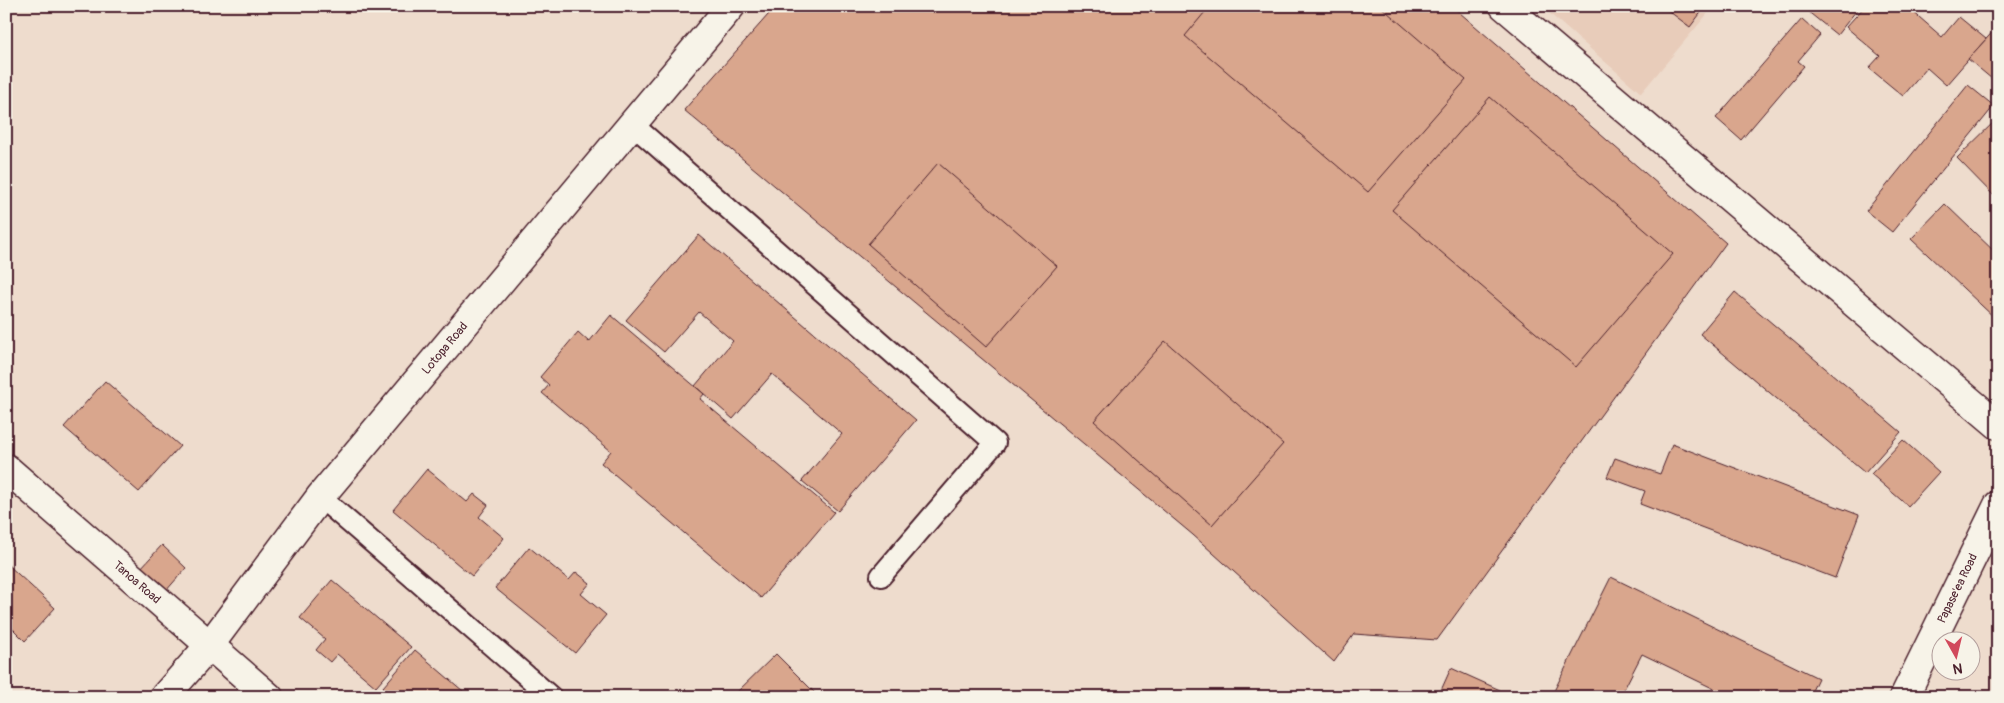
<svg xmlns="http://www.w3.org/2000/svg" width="2004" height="703" font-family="Pangolin,sans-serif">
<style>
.built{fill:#e8ccba}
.building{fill:#d9a68d;stroke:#4a1f2b}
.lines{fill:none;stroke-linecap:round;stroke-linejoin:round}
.lane-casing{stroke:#4a1f2b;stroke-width:24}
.street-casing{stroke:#4a1f2b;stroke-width:31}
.secondary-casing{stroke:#4a1f2b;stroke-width:31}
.lane{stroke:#f7f3e8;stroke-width:20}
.street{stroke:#f7f3e8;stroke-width:28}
.secondary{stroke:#f7f3e8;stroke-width:28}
.labels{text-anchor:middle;stroke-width:5;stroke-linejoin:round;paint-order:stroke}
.street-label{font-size:12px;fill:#4a1f2b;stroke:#f7f3e8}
</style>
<rect width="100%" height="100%" fill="#eedccd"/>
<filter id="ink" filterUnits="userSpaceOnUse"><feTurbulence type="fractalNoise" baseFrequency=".02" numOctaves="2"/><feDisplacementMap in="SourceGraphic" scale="10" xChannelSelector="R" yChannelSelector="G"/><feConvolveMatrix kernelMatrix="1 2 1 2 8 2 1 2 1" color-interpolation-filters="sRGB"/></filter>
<g filter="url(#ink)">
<polygon class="built" points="1541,6 1714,6 1641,93"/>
<g class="building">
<polygon points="776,6 1452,6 1726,243 1437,640 1354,634 1334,662 1193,535 684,110"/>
<polygon points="1210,6 1380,6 1466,80 1368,192 1185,36"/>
<polygon points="1662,6 1706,6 1690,27"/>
<polygon points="1810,6 1860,6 1837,35 1806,10"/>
<polygon points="1865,6 1881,6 1883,8 1885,6 1914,6 1911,10 1942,37 1959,17 1986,39 1946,85 1927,68 1903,96 1869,68 1880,56 1846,27"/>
<polygon points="1802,19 1820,35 1798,61 1804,66 1741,140 1716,118"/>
<polygon points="1998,26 1998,84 1968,59"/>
<polygon points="1968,85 1994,106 1892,232 1866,211"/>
<polygon points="1490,97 1673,254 1576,367 1392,210"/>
<polygon points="1998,118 1998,200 1957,158"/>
<polygon points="938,163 1057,266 986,347 868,244"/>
<polygon points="1945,204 1998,255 1998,321 1911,239"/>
<polygon points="699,235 916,420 838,511 802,481 842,434 772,374 733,419 695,386 733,341 699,312 664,352 626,320"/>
<polygon points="1735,292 1901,432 1865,473 1700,334"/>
<polygon points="611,315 704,394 700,399 834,512 761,598 601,463 611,451 542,393 549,385 540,377 578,332 589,342"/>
<polygon points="1165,341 1283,444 1212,525 1094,421"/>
<polygon points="105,381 180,446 139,492 64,427"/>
<polygon points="1903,440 1939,472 1908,506 1871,474"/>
<polygon points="1672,444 1859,515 1835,578 1640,504 1645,491 1607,477 1615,458 1660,474"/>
<polygon points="427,469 467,502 474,494 488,505 479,517 504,538 472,576 393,510"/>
<polygon points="162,545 186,568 165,592 140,569"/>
<polygon points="529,547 569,580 576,572 590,583 581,594 606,615 575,653 495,588"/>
<polygon points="6,563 55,608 25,641 12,628 6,634"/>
<polygon points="1611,577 1818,678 1809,697 1731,697 1642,654 1620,697 1551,697"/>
<polygon points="332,580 411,647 376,687 337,654 330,662 316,650 325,639 300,618"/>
<polygon points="415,650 470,697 393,697 383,687"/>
<polygon points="776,654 819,697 740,697 736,693"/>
<polygon points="1451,668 1500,690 1496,697 1438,697"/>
</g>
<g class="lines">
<g class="lane-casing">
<g id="lane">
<polyline points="632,124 995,443 881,576"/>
<polyline points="320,497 551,697"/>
</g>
</g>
<g class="street-casing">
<g id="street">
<path id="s1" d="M 6,468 L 269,697"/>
</g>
</g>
<g class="secondary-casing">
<g id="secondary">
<polyline points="1504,6 1998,425"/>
<path id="s2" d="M 164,697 L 209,646 L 320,497 L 731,6"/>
<path id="s3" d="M 1904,697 L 1998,505"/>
</g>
</g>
<use href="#lane" class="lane"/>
<use href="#street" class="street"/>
<use href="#secondary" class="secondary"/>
</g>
</g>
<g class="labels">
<g class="street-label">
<text dy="4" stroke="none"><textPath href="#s2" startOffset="448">Lotopa Road</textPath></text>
<text dy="4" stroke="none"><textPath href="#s1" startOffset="174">Tanoa Road</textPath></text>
<text dy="4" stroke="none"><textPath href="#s3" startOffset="121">Papase'ea Road</textPath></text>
</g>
</g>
<rect width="2004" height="703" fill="none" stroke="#f7f3e8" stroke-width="25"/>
<rect x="12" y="12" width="1979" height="678" fill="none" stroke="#4a1f2b" stroke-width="2" filter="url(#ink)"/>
<g transform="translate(1956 656) rotate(172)"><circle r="24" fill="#f7f3e8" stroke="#b29e9c"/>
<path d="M0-4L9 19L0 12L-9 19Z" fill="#d1495b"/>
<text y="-8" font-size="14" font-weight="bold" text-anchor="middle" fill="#4a1f2b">N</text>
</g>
</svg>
